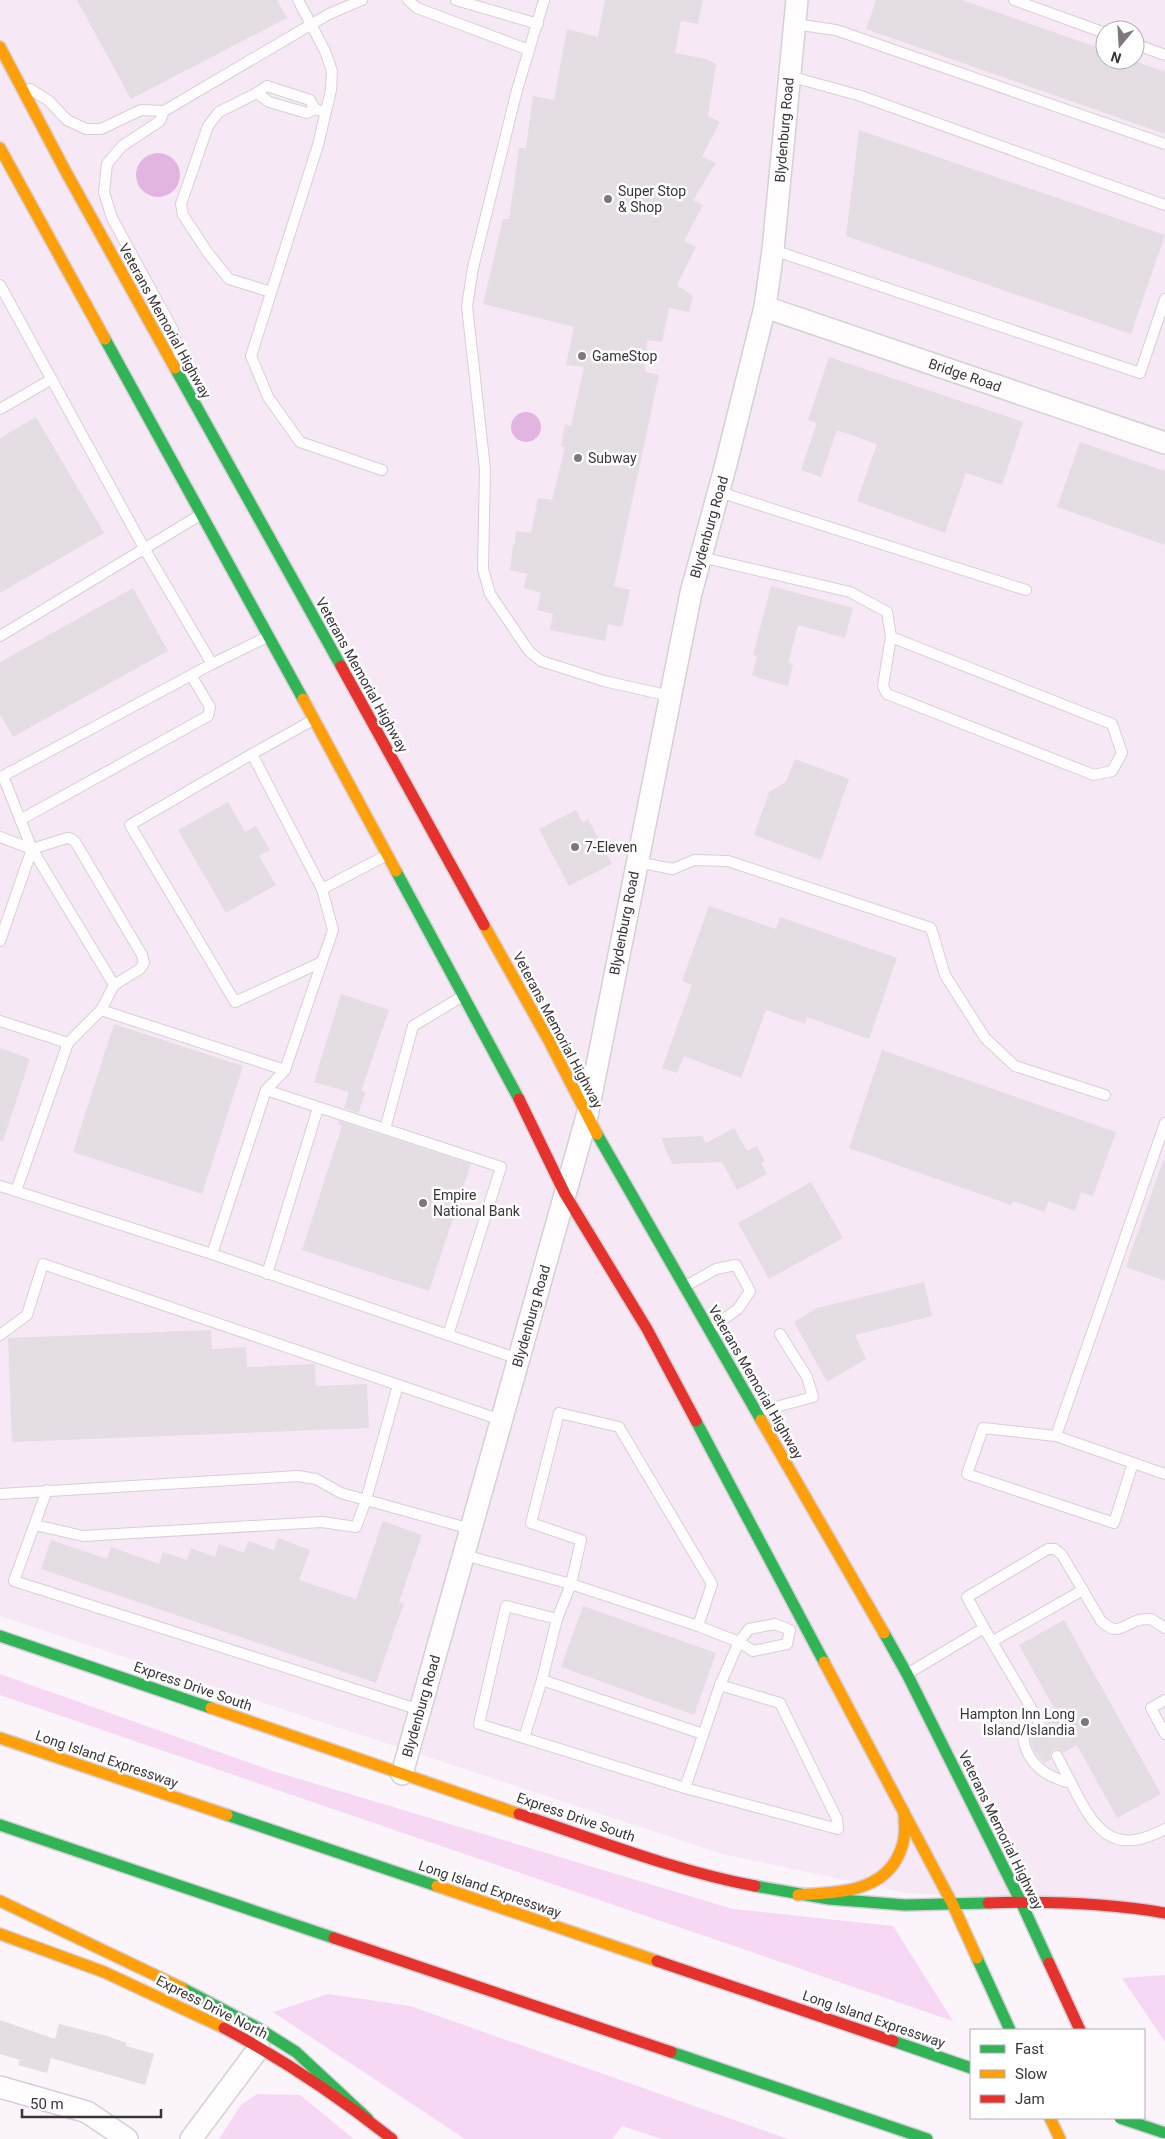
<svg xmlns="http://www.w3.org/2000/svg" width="1165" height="2139" font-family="Roboto,sans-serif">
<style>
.built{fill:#f7e8f6;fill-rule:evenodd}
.green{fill:#f6d7f4}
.water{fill:#e2b5e1}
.building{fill:#e4dde3}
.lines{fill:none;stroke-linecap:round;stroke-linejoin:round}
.lane-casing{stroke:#d6d0d6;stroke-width:12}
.street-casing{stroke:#d6d0d6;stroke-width:24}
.fast-casing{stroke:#d6d0d6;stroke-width:14}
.slow-casing{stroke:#d6d0d6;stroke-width:14}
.jam-casing{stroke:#d6d0d6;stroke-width:14}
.lane{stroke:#fffdfe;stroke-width:10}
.street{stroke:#fffdfe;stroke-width:21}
.fast{stroke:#30b455;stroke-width:11}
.slow{stroke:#ff9f0a;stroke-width:11}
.jam{stroke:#e5322d;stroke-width:11}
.fast-bridge-casing{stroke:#d7d2d6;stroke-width:14;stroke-linecap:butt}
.fast-bridge{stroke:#30b455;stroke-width:11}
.poi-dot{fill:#7e777d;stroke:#fff;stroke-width:2}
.labels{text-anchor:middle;stroke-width:5;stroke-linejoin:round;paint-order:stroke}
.street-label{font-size:14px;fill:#3a3439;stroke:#fff}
.poi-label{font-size:14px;fill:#3a3439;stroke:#fff;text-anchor:start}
</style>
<rect width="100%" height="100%" fill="#fcf4fb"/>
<path class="built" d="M 0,0 L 1165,0 L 1165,1910 L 907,1893 L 722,1854 L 0,1616 ZM 1105,30 L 1135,30 L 1135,60 L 1105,60 Z"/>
<g class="green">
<polygon points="0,1674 273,1771 733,1909 893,1926 953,2021 0,1695"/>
<polygon points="1165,1975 1165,2042 1122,1978"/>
<polygon points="328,1994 410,2006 788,2139 662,2139 622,2126 612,2139 465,2139 273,2012"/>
<polygon points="257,2094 300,2095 354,2139 219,2139 241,2105"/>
</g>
<g class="water">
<circle cx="158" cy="175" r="22"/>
<circle cx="526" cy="427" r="15"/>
</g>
<g class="building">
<polygon points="77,0 277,0 287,18 131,99"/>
<polygon points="605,0 703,0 698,24 681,21 675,53 706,59 716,64 708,116 720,122 702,157 716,163 693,200 703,205 684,241 696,247 677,285 693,296 689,312 669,308 662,342 647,340 645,372 659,375 614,586 630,590 622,627 608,624 605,641 550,630 553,614 537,610 541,593 524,588 527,574 510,570 513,545 515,545 516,531 531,533 538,498 552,500 565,447 561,446 565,424 571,426 584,367 566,365 574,327 483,304 503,219 509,219 519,148 526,148 533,96 554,100 567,29 598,37"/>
<polygon points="876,0 962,0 1105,50 1105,60 1132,60 1165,72 1165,134 866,29"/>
<polygon points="859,130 1165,235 1131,334 846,236"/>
<polygon points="829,357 1023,422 1002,485 966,473 945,533 857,501 877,444 837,430 821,477 801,470 817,423 808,420"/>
<polygon points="36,417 104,533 0,593 0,438"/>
<polygon points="1080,442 1165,471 1165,545 1057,507"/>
<polygon points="771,586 853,608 845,638 798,625 788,663 793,664 788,686 758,678 758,677 752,675 757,656 753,655"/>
<polygon points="133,588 168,651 13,737 0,714 0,662"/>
<polygon points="795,759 849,779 821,860 754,835 769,792 786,782"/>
<polygon points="228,802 245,832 256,826 270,850 259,856 276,885 226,913 178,830"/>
<polygon points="576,810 583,823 588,819 612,864 569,886 539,829"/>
<polygon points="709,906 776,929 780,917 897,958 869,1039 807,1017 805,1024 766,1010 741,1078 684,1056 677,1073 662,1068 692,985 682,981"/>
<polygon points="341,994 389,1010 361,1091 366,1092 358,1113 344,1108 349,1092 314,1082"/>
<polygon points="114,1024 243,1066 202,1194 73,1152"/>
<polygon points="0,1048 30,1059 3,1141 0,1141"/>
<polygon points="882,1050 1116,1132 1093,1196 1081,1192 1075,1211 1048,1201 1045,1212 1013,1201 1011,1205 849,1148"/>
<polygon points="339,1121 471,1164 429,1291 302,1250 342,1126 338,1124"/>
<polygon points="734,1128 747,1151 757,1146 765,1161 761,1163 767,1174 737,1190 722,1162 672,1164 661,1138 702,1136 706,1143"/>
<polygon points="1163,1160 1165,1161 1165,1281 1126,1267"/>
<polygon points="811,1182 843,1238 769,1279 738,1223"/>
<polygon points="924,1282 932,1316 855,1335 866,1359 827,1382 794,1322 817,1308"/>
<polygon points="211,1330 212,1349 246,1347 247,1367 315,1364 316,1386 367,1384 369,1428 12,1442 8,1338"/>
<polygon points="383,1521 422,1535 399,1602 404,1603 376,1683 41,1569 51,1540 107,1559 111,1547 159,1564 163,1552 187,1560 191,1548 215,1557 219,1544 244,1553 248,1541 274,1550 278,1538 310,1550 299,1580 356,1599"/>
<polygon points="583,1606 716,1653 694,1715 561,1667"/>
<polygon points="1064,1620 1161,1794 1117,1818 1077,1745 1063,1753 1058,1749 1053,1750 1050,1755 1051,1759 1044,1763 1035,1752 1031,1743 1030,1732 1035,1730 1040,1734 1045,1733 1048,1728 1047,1723 1059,1717 1019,1645"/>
<polygon points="0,2020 55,2039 59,2024 107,2036 127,2043 126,2046 154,2054 145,2085 51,2058 47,2073 18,2065 20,2060 0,2054"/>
</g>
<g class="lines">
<g class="lane-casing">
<g id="lane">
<polyline points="298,0 325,51 332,71 331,90 318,145 251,356 268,397 300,442 382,470"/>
<polyline points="408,0 417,8 529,50"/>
<polyline points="456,0 538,24"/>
<polyline points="544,0 517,90 473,268 467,306 485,469 483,569 490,594 529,651 541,661 604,681 670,696"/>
<polyline points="1014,0 1105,33"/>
<polyline points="794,24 836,30 1165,144"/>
<polyline points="1135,44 1165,55"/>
<polyline points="789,76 861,96 1165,205"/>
<polyline points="30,89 49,101 67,120 86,129 101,129 141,110 164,111 329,14 362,0"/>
<polyline points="257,93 267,86 310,100 315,109"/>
<polyline points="164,111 160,121 122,146 107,164 104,192 112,218 173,330 179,355"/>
<polyline points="773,250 1140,373 1165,299"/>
<polyline points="0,285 144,548 212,664 3,776 32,849 0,941"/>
<polyline points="271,292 229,279 208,253 183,215 181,204 208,126 219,112 257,93 269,102 307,113 315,109 325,112"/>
<polyline points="0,409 52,379"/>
<polyline points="719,492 1026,590"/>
<polyline points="701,557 850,592 887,612 891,637 1112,724 1122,753 1112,771 1094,775 887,694 883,686 891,637"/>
<polyline points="0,636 200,515"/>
<polyline points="212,664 267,637"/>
<polyline points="313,720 252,754 322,889"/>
<polyline points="252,754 130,825 235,1002 322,962"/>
<polyline points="20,820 208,716 210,707 191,675"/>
<polyline points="0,837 32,849 114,985 101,1010"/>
<polyline points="32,849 67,838 72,839 76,843 142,955 144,963 140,969 114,985"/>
<polyline points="637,862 673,869 694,860 728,861 931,928 945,975 985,1038 1015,1066 1105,1095"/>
<polyline points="0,1021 68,1043 101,1010 285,1070 333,930 322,889 387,855"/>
<polyline points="285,1070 266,1090 385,1129 413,1026 463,996"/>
<polyline points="385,1129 501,1167 448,1335 519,1359"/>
<polyline points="0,1186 212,1254 448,1335"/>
<polyline points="16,1191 68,1043"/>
<polyline points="212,1254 266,1090"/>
<polyline points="267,1274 318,1108"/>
<polyline points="686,1286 716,1269 736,1265 750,1291 738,1309 710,1329"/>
<polyline points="0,1335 27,1315 43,1264 501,1420"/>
<polyline points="757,1412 813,1397 807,1377 780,1334"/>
<polyline points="1056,1436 1165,1123"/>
<polyline points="1133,1463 1114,1523 967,1474 983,1428 1056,1436 1165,1474"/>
<polyline points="47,1490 14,1581 420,1710"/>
<polyline points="0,1494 298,1476 316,1479 341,1493 471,1529"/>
<polyline points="35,1525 83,1536 322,1522 356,1527 366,1500 398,1385"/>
<polyline points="464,1555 571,1584 581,1540 531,1523 559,1413 619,1427 712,1584 698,1626 739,1642 753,1651 787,1644 790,1630 775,1624 749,1629 739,1642 720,1685 780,1703 837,1819 838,1829 685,1788 479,1724 506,1606 557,1619 571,1584 698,1626"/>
<path d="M 984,1628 L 967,1597 L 1048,1549 L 1055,1549 L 1062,1555 L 1101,1621 C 1118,1637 1122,1625 1139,1620 C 1142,1619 1148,1619 1151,1619 L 1165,1628"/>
<polyline points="993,1641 1083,1590"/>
<path d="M 907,1674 L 984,1628 L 1030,1706 C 1012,1745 1032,1774 1071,1783 C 1094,1828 1111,1858 1165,1829"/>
<polyline points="542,1680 557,1619"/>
<polyline points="1165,1700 1151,1708 1165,1734"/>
<polyline points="1030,1706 1041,1727"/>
<polyline points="524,1738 542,1680 703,1734"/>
<polyline points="1057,1756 1071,1783"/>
<polyline points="685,1788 720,1685"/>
</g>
</g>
<g class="street-casing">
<g id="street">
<polyline points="765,307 1165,443"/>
<polyline points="402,1774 587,1116 691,593 725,468 765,307 773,250 797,0"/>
<polyline points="0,2087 87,2112 127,2139"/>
<polyline points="191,2139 259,2048"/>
</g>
</g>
<g class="fast-casing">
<g id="fast">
<polyline points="105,339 303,699"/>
<polyline points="175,368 341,666"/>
<polyline points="396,871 519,1099"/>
<polyline points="597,1134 761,1420"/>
<polyline points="696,1421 824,1662"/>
<polyline points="884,1633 907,1674 1021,1902 1049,1963"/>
<polyline points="0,1636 211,1708"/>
<polyline points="227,1815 437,1886"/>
<polyline points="0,1825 334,1938"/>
<polyline points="755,1886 829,1899 905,1905 988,1903"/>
<polyline points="977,1958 1010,2030"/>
<polyline points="182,1988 258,2028 296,2052 368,2119"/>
<polyline points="893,2041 971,2068"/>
<polyline points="671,2052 927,2139"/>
</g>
</g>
<g class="slow-casing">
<g id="slow">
<polyline points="0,47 66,172 175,368"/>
<polyline points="0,148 105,339"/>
<polyline points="303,699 396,871"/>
<polyline points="484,925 548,1039 597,1134"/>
<polyline points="761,1420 884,1633"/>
<polyline points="824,1662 953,1905 977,1958"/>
<polyline points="211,1708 519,1814"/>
<polyline points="0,1738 227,1815"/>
<polyline points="437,1886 657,1961"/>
<path d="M 798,1895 C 840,1892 890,1893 903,1843 C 906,1833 904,1822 904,1812"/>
<polyline points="0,1901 182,1988"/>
<polyline points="0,1934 104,1972 224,2028"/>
<polyline points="1050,2118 1060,2139"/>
</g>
</g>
<g class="jam-casing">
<g id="jam">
<polyline points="341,666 484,925"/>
<polyline points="519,1099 565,1194 647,1329 696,1421"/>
<path d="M 519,1814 C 597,1840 675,1871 755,1886"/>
<path d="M 988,1903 C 1047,1901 1107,1903 1165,1913"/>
<polyline points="334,1938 671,2052"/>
<polyline points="657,1961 893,2041"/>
<polyline points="1049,1963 1080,2030"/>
<path d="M 224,2028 C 284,2060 339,2097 392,2139"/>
</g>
</g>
<use href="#lane" class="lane"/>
<use href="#street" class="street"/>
<use href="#fast" class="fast"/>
<use href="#slow" class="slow"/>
<use href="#jam" class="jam"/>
<g class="fast-bridge-casing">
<polyline id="fast-bridge" points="1120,2118 1165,2133"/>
</g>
<use href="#fast-bridge" class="fast-bridge"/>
</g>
<g class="poi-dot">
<circle cx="608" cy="199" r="5"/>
<circle cx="582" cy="356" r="5"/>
<circle cx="578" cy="458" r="5"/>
<circle cx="575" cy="847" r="5"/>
<circle cx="423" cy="1203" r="5"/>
<circle cx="1085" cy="1722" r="5"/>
</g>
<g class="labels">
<g class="street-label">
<text transform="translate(784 130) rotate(-85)" y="5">Blydenburg Road</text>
<text transform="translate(165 321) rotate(61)" y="5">Veterans Memorial Highway</text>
<text transform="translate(965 375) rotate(19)" y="5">Bridge Road</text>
<text transform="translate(709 527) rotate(-74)" y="5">Blydenburg Road</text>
<text transform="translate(362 675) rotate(61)" y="5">Veterans Memorial Highway</text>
<text transform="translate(624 923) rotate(-79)" y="5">Blydenburg Road</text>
<text transform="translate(558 1030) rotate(62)" y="5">Veterans Memorial Highway</text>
<text transform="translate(531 1316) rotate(-74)" y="5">Blydenburg Road</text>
<text transform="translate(756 1382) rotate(60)" y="5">Veterans Memorial Highway</text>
<text transform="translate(193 1686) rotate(19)" y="5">Express Drive South</text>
<text transform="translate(421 1706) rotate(-74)" y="5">Blydenburg Road</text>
<text transform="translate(107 1759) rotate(19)" y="5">Long Island Expressway</text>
<text transform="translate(576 1817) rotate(19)" y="5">Express Drive South</text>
<text transform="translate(1001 1830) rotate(64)" y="5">Veterans Memorial Highway</text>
<text transform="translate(490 1889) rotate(19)" y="5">Long Island Expressway</text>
<text transform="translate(212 2007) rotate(27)" y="5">Express Drive North</text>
<text transform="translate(874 2019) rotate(19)" y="5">Long Island Expressway</text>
</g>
<g class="poi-label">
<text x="618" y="196">Super Stop<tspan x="618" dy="16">&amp; Shop</tspan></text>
<text x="592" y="361">GameStop</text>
<text x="588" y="463">Subway</text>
<text x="585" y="852">7-Eleven</text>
<text x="433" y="1200">Empire<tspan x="433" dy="16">National Bank</tspan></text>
<text x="1075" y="1719" text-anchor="end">Hampton Inn Long<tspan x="1075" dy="16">Island/Islandia</tspan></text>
</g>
</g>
<rect x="970" y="2029" width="175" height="90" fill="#ffffff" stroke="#b0aeb0"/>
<rect x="980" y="2045" width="25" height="8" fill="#30b455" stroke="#b0aeb0"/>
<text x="1015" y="2054" font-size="15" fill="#3a3439">Fast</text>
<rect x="980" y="2070" width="25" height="8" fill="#ff9f0a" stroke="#b0aeb0"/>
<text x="1015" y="2079" font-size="15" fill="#3a3439">Slow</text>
<rect x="980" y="2095" width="25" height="8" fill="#e5322d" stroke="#b0aeb0"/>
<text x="1015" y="2104" font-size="15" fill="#3a3439">Jam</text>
<g transform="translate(1120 45) rotate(198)"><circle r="24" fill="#ffffff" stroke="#b0aeb0"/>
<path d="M0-4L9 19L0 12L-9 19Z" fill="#7e777d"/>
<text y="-8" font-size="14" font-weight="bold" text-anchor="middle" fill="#3a3439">N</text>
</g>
<path d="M22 2109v8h139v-8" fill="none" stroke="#3a3439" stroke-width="2.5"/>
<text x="30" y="2109" font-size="15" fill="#3a3439" stroke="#ffffff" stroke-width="4" paint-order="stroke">50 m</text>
</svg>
